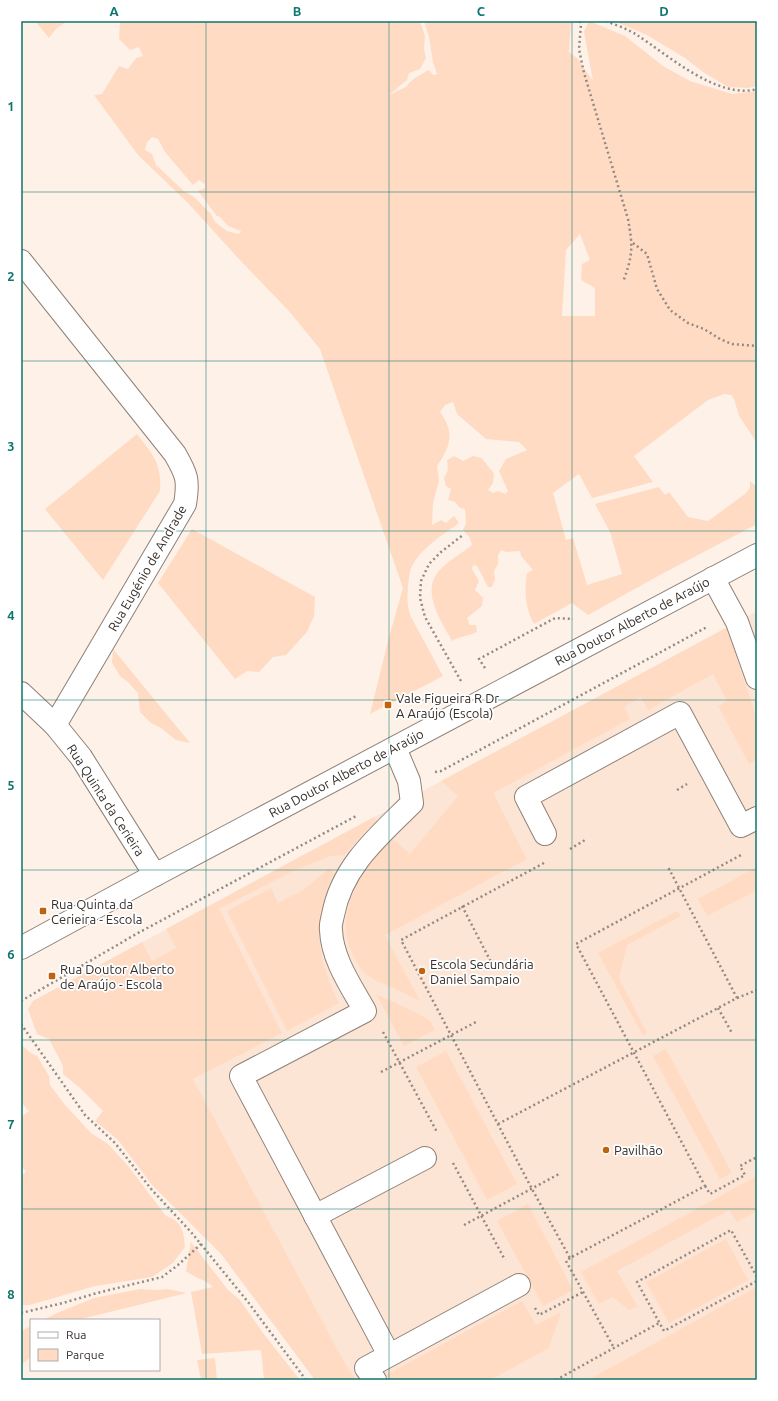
<svg xmlns="http://www.w3.org/2000/svg" width="778" height="1401" font-family="Ubuntu,sans-serif">
<style>
.built{fill:#fde5d6}
.green{fill:#ffdbc4;fill-rule:evenodd}
.lines{fill:none;stroke-linecap:round;stroke-linejoin:round}
.minor-casing{stroke:#8f8077;stroke-width:24}
.major-casing{stroke:#8f8077;stroke-width:24}
.path{stroke:#938a83;stroke-width:2.5;stroke-dasharray:2 3;stroke-linecap:butt}
.minor{stroke:#fff;stroke-width:22}
.major{stroke:#fff;stroke-width:22}
.grid{fill:none;stroke:#0f766e;stroke-width:1;stroke-opacity:0.55}
.poi-dot{fill:#bf630f;stroke:#fff;stroke-width:1.5}
.labels{text-anchor:middle;stroke-width:3.5;stroke-linejoin:round;paint-order:stroke}
.street-label{font-size:13px;fill:#37302c;stroke:#fff}
.poi-label{font-size:13px;fill:#37302c;stroke:#fff;text-anchor:start}
.neatline{fill:none;stroke:#0f766e;stroke-width:1.5}
.grid-label{font-size:13px;text-anchor:middle;font-weight:bold;fill:#0f766e}
</style>
<rect width="100%" height="100%" fill="#fef1e8"/>
<polygon class="built" points="757,611 757,1380 315,1380 33,1001"/>
<g class="green">
<polygon points="35,21 67,21 56,29 49,38"/>
<path d="M 118,21 L 420,21 L 425,36 L 424,49 L 426,58 L 420,69 L 409,73 L 407,80 L 389,95 L 406,87 C 411,79 420,75 429,70 L 433,75 L 437,74 L 433,62 L 429,37 L 424,21 L 571,21 L 569,52 L 578,59 L 593,81 L 584,32 L 589,21 L 625,36 L 663,66 L 690,81 L 732,94 L 757,91 L 757,443 L 739,416 L 734,399 L 731,395 L 724,394 L 708,400 L 634,456 L 653,482 L 592,498 L 579,474 L 553,493 L 566,540 L 573,538 L 587,585 L 622,574 L 610,532 L 595,504 L 659,487 L 665,495 L 669,492 L 688,517 L 708,521 L 745,494 L 750,488 L 750,481 L 757,487 L 757,524 L 658,576 L 588,615 L 572,603 L 534,624 C 525,608 524,591 527,573 L 533,570 L 521,556 L 520,551 L 506,552 L 501,550 L 498,555 L 498,564 L 494,571 L 495,579 L 492,587 L 488,587 L 477,566 L 473,565 L 472,569 L 479,581 L 475,590 L 483,598 L 482,606 L 467,618 L 470,625 L 476,625 L 477,632 C 469,636 460,636 452,641 C 442,622 421,593 438,572 C 447,561 461,554 472,545 L 470,538 L 463,530 L 466,523 L 465,509 L 460,508 L 455,502 L 448,500 L 451,489 L 446,486 L 444,478 L 448,470 L 447,460 L 454,456 L 463,461 L 473,456 L 482,458 C 486,465 491,468 494,474 L 493,483 L 488,490 L 493,493 L 498,491 L 505,494 L 508,491 L 499,471 L 506,459 L 527,450 L 519,442 L 486,439 L 457,414 L 453,402 L 445,405 L 440,412 C 443,417 447,422 448,427 C 453,441 445,454 437,466 L 439,481 L 433,503 L 432,525 L 441,520 L 446,523 L 454,516 L 459,523 C 443,535 422,547 412,566 C 409,572 409,580 408,587 C 407,598 407,607 411,617 L 443,676 L 370,714 L 389,637 L 403,588 L 320,349 L 288,310 L 237,257 L 189,204 L 138,155 L 94,95 L 102,94 L 119,66 L 128,69 L 136,58 L 143,56 L 139,47 L 130,50 L 119,39 L 120,23 ZM 152,137 L 158,139 L 165,152 L 193,185 L 199,180 L 205,184 L 205,188 L 198,191 L 217,216 L 220,217 L 228,226 L 241,231 L 239,234 L 227,231 L 215,222 L 211,214 L 194,197 L 184,191 L 156,165 L 152,154 L 145,150 L 147,142 ZM 580,234 L 590,260 L 582,264 L 581,280 L 595,288 L 595,316 L 562,316 L 566,250 Z"/>
<polygon points="614,21 757,21 757,86 748,88 728,87 703,72 685,58 647,35"/>
<path d="M 137,434 C 153,455 162,463 160,491 L 103,580 L 45,509 Z"/>
<polygon points="192,529 315,597 314,616 307,632 286,655 273,657 259,672 247,671 235,679 158,583"/>
<path d="M 728,627 L 737,659 L 757,719 L 757,760 L 749,764 L 718,706 L 727,701 L 713,674 L 648,710 L 641,697 L 624,707 L 630,719 L 493,793 L 527,859 L 385,935 L 420,1001 C 408,995 396,990 384,984 C 379,982 374,980 370,977 C 362,972 356,962 352,953 C 332,910 365,868 392,838 L 410,854 L 458,796 L 441,781 Z"/>
<polygon points="113,649 190,743 176,740 161,728 151,723 140,712 138,693 128,682 120,676 112,663"/>
<polygon points="374,817 376,822 366,831 344,855 330,856 291,872 219,909 282,1033 193,1079 344,1362 356,1380 315,1380 222,1255 152,1185 118,1140 95,1121 103,1111 80,1088 63,1074 63,1066 49,1039 37,1034 28,1009 33,1001 142,942 152,961 176,948 166,929"/>
<polygon points="757,867 757,890 707,916 698,899"/>
<path d="M 330,868 L 334,873 C 312,920 316,957 339,1003 L 287,1031 L 227,911 L 271,888 L 278,903 L 303,890 Z"/>
<polygon points="677,911 681,916 627,945 619,978 647,1033 643,1036 598,953"/>
<polygon points="376,994 419,1014 430,1021 435,1030 404,1046"/>
<path d="M 21,1044 L 29,1052 L 37,1056 L 49,1076 L 50,1085 L 65,1105 L 91,1133 L 108,1144 L 128,1166 L 166,1216 C 182,1221 184,1232 185,1247 L 173,1263 L 152,1277 L 95,1286 L 30,1305 L 21,1305 L 21,1176 L 26,1172 L 21,1165 L 21,1117 L 29,1111 L 21,1102 Z"/>
<polygon points="666,1049 732,1173 720,1179 653,1056"/>
<polygon points="446,1051 517,1184 487,1200 416,1067"/>
<polygon points="757,1176 757,1211 737,1222 729,1210 617,1271 637,1306 629,1310 613,1297 599,1304 581,1272"/>
<polygon points="528,1204 573,1290 543,1306 497,1221"/>
<polygon points="726,1239 748,1280 669,1323 646,1282"/>
<path d="M 191,1242 L 228,1290 L 240,1300 L 263,1333 L 300,1380 L 264,1380 L 261,1351 L 259,1350 L 202,1354 L 191,1292 L 213,1287 C 205,1279 194,1278 186,1271 Z"/>
<polygon points="757,1287 757,1380 588,1380"/>
<polygon points="140,1289 158,1290 167,1289 187,1293 77,1320 43,1320 57,1313 94,1298"/>
<polygon points="522,1301 536,1325 561,1312 549,1348 490,1380 390,1380 386,1375"/>
<polygon points="31,1326 31,1357 21,1365 21,1331"/>
<polygon points="215,1358 217,1380 201,1380 197,1360"/>
</g>
<g class="lines">
<g class="minor-casing">
<g id="minor">
<path d="M 21,261 L 175,454 C 187,475 189,480 185,504 L 55,725"/>
<polyline points="713,578 737,622 757,678"/>
<polyline points="21,693 55,725 81,757 155,875"/>
<polyline points="545,834 526,797 680,713 741,826 757,818"/>
<polyline points="315,1216 425,1158"/>
<path d="M 389,1355 L 241,1076 L 365,1011 C 351,986 332,959 331,930 C 330,925 332,920 333,915 C 342,866 379,836 412,803 L 409,781 L 395,748"/>
<polyline points="375,1380 366,1368 519,1285"/>
</g>
</g>
<g class="major-casing">
<polyline id="major" points="21,948 155,875 757,555"/>
</g>
<g class="path">
<path d="M 580,21 L 581,24 L 579,49 L 584,73 L 628,219 C 633,247 633,255 623,282"/>
<path d="M 606,21 C 616,25 628,29 637,35 C 668,55 718,100 757,89"/>
<polyline points="633,243 647,254 657,289 670,310 688,323 704,329 720,339 732,344 757,346"/>
<polyline points="485,668 479,659 555,618 573,619"/>
<polyline points="461,681 425,617 420,598 421,581 429,564 441,552 463,535"/>
<polyline points="435,772 441,771 707,627"/>
<polyline points="677,790 687,784"/>
<polyline points="570,849 585,840"/>
<polyline points="544,863 401,940 532,1189 570,1258 705,1186 576,944 741,855"/>
<polyline points="462,906 491,962"/>
<polyline points="737,998 757,990"/>
<polyline points="21,1001 138,933 358,815"/>
<polyline points="718,1008 732,1033"/>
<polyline points="21,1024 85,1115 115,1143 152,1190 191,1232 248,1302 306,1380"/>
<polyline points="383,1032 437,1132"/>
<polyline points="381,1072 476,1022"/>
<polyline points="498,1124 737,998 668,867"/>
<polyline points="453,1163 505,1260"/>
<polyline points="705,1186 710,1194 745,1175 740,1166 757,1157"/>
<polyline points="464,1225 559,1174"/>
<polyline points="570,1258 566,1261 614,1348"/>
<polyline points="757,1277 731,1230 637,1282 664,1331 757,1281"/>
<polyline points="535,1308 539,1315 583,1292"/>
<polyline points="21,1313 63,1303 97,1293 162,1277 178,1265 201,1244"/>
<polyline points="556,1380 659,1323"/>
</g>
<use href="#minor" class="minor"/>
<use href="#major" class="major"/>
</g>
<path class="grid" d="M 206,21 L 206,1380M 389,21 L 389,1380M 572,21 L 572,1380M 21,192 L 757,192M 21,361 L 757,361M 21,531 L 757,531M 21,700 L 757,700M 21,870 L 757,870M 21,1040 L 757,1040M 21,1209 L 757,1209"/>
<g class="poi-dot">
<rect x="384" y="701" width="8" height="8" rx="2"/>
<rect x="39" y="907" width="8" height="8" rx="2"/>
<circle cx="422" cy="971" r="4"/>
<rect x="48" y="972" width="8" height="8" rx="2"/>
<circle cx="606" cy="1150" r="4"/>
</g>
<g class="labels">
<g class="street-label">
<text transform="translate(147 568) rotate(-60)" y="5">Rua Eugénio de Andrade</text>
<text transform="translate(632 621) rotate(-28)" y="5">Rua Doutor Alberto de Araújo</text>
<text transform="translate(346 773) rotate(-28)" y="5">Rua Doutor Alberto de Araújo</text>
<text transform="translate(106 800) rotate(57)" y="5">Rua Quinta da Cerieira</text>
</g>
<g class="poi-label">
<text x="396" y="703">Vale Figueira R Dr<tspan x="396" dy="15">A Araújo (Escola)</tspan></text>
<text x="51" y="909">Rua Quinta da<tspan x="51" dy="15">Cerieira - Escola</tspan></text>
<text x="430" y="969">Escola Secundária<tspan x="430" dy="15">Daniel Sampaio</tspan></text>
<text x="60" y="974">Rua Doutor Alberto<tspan x="60" dy="15">de Araújo - Escola</tspan></text>
<text x="614" y="1155">Pavilhão</text>
</g>
</g>
<rect width="778" height="1401" fill="none" stroke="#ffffff" stroke-width="44"/>
<rect x="30" y="1319" width="130" height="52" fill="#ffffff" stroke="#afacab"/>
<rect x="38" y="1332" width="20" height="6" fill="#ffffff" stroke="#afacab"/>
<text x="66" y="1339" font-size="12" fill="#37302c">Rua</text>
<rect x="38" y="1349" width="20" height="12" fill="#ffdbc4" stroke="#afacab"/>
<text x="66" y="1359" font-size="12" fill="#37302c">Parque</text>
<rect x="22" y="22" width="734" height="1357" class="neatline"/>
<g class="grid-label">
<text x="114" y="16">A</text>
<text x="297" y="16">B</text>
<text x="481" y="16">C</text>
<text x="664" y="16">D</text>
<text x="11" y="111">1</text>
<text x="11" y="281">2</text>
<text x="11" y="451">3</text>
<text x="11" y="620">4</text>
<text x="11" y="790">5</text>
<text x="11" y="959">6</text>
<text x="11" y="1129">7</text>
<text x="11" y="1299">8</text>
</g>
</svg>
